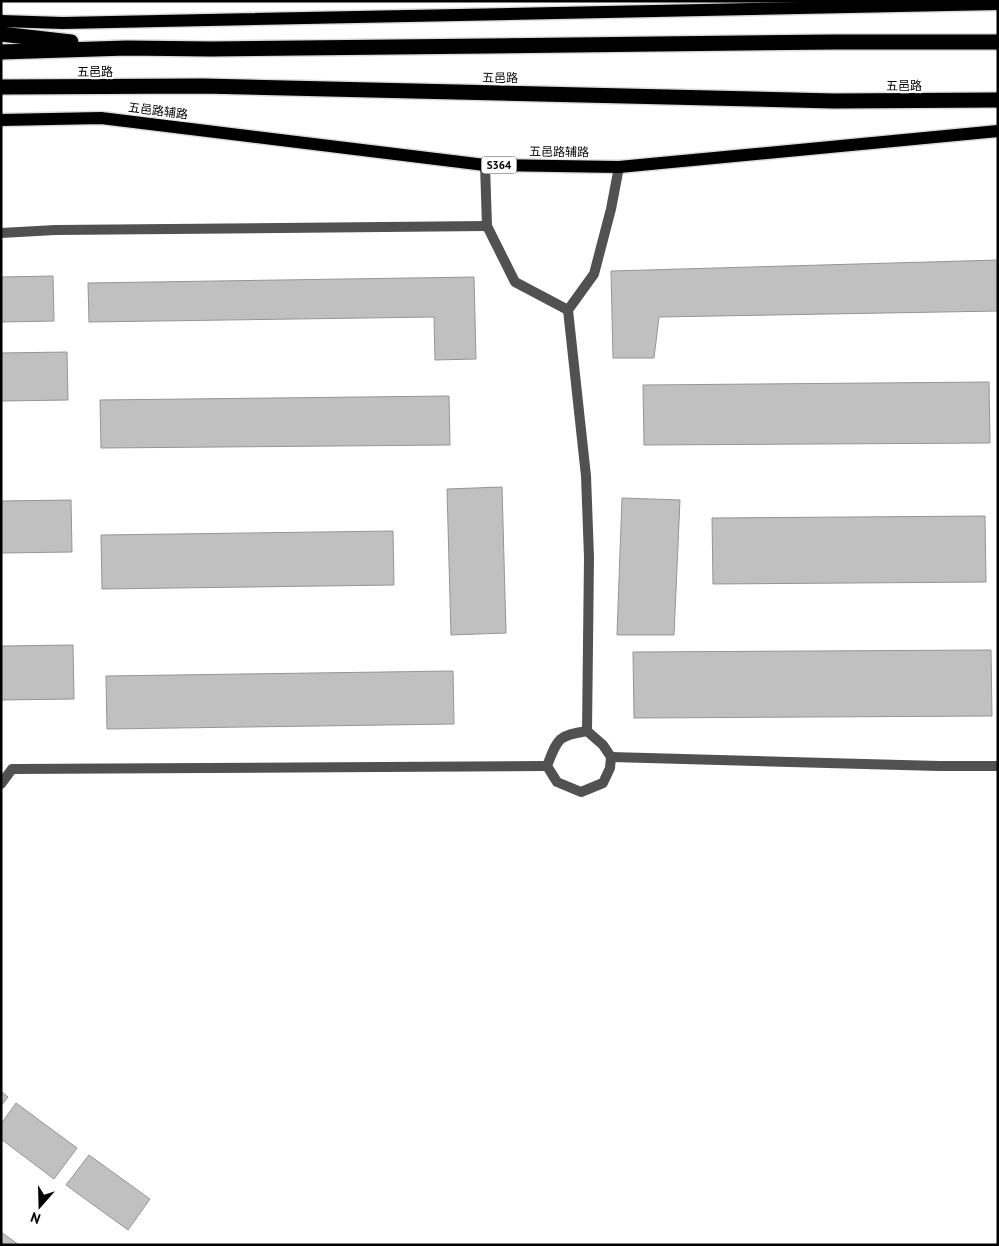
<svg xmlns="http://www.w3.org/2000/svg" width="999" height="1246" font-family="'PT Sans','Noto Sans SC',sans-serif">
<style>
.building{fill:#c0c0c0;stroke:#959595}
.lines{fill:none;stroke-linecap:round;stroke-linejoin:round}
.primary-casing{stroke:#dbdbdb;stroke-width:15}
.highway-casing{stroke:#dbdbdb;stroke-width:18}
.lane{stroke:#515151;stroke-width:10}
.street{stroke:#515151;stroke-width:10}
.primary{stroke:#000;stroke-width:12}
.highway{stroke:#000;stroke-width:15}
.labels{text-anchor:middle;stroke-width:4.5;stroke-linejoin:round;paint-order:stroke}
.shield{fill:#fff;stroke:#4c4c4c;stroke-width:1}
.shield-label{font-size:11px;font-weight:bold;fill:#000}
.street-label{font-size:12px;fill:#000;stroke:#fff}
</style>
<rect width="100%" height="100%" fill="#fff"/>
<g class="building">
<polygon points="998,260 998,311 659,317 654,358 613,358 611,271"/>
<polygon points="53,276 54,321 1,322 1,277"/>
<polygon points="474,277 476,359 435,360 434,317 89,322 88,283"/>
<polygon points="67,352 68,400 1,401 1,353"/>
<polygon points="989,382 990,443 644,445 643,385"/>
<polygon points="449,396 450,445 101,448 100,400"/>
<polygon points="502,487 506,633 451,635 447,489"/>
<polygon points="622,498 680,500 674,635 617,635"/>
<polygon points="71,500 72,552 1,553 1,501"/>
<polygon points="985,516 986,582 713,584 712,518"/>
<polygon points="393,531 394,585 102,589 101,535"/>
<polygon points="73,645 74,699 1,700 1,646"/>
<polygon points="991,650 992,716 634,718 633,652"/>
<polygon points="453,671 454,724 107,729 106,676"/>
<polygon points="1,1091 8,1097 1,1106"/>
<polygon points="16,1103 77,1148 54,1179 1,1139 1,1124"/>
<polygon points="89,1155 150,1199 128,1230 66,1185"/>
<polygon points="1,1232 19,1245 1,1245"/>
</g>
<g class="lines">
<g class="primary-casing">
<g id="primary">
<polyline points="1,21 63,23 998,4"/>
<polyline points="1,120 101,118 485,165 619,167 998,131"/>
</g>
</g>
<g class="highway-casing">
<g id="highway">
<polyline points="1,34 71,42"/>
<polyline points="1,52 127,48 211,49 834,42 998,42"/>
<polyline points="1,87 203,86 834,101 998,100"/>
</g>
</g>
<polyline class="lane" points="1,233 55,230 487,226"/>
<g class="street">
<polyline points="485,165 487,226 515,282 568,310"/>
<polyline points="587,731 589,557 586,476 568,310 594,274 611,209 619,167"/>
<path d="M 587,731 L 603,745 L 611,757 L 610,768 L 603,783 L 581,792 L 557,782 L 547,766 C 558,738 557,736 587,731 Z"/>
<polyline points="611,757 939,766 998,766"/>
<polyline points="1,784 12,769 547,766"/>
</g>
<use href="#primary" class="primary"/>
<use href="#highway" class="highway"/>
</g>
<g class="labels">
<rect class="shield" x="481.5" y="156.5" width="35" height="17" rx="4"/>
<g class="shield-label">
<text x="499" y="169">S364</text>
</g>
<g class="street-label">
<text x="95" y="76">五邑路</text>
<text transform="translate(500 78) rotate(1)" y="4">五邑路</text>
<text x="904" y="90">五邑路</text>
<text transform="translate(158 111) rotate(7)" y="4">五邑路辅路</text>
<text transform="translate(559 152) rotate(1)" y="4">五邑路辅路</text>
</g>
</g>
<rect width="999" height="1246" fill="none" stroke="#000000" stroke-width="5"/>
<g transform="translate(40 1206) rotate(200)" stroke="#ffffff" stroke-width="4" paint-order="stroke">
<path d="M0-4L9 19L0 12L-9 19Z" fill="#000000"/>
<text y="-8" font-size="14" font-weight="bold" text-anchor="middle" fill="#000000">N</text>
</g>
</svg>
